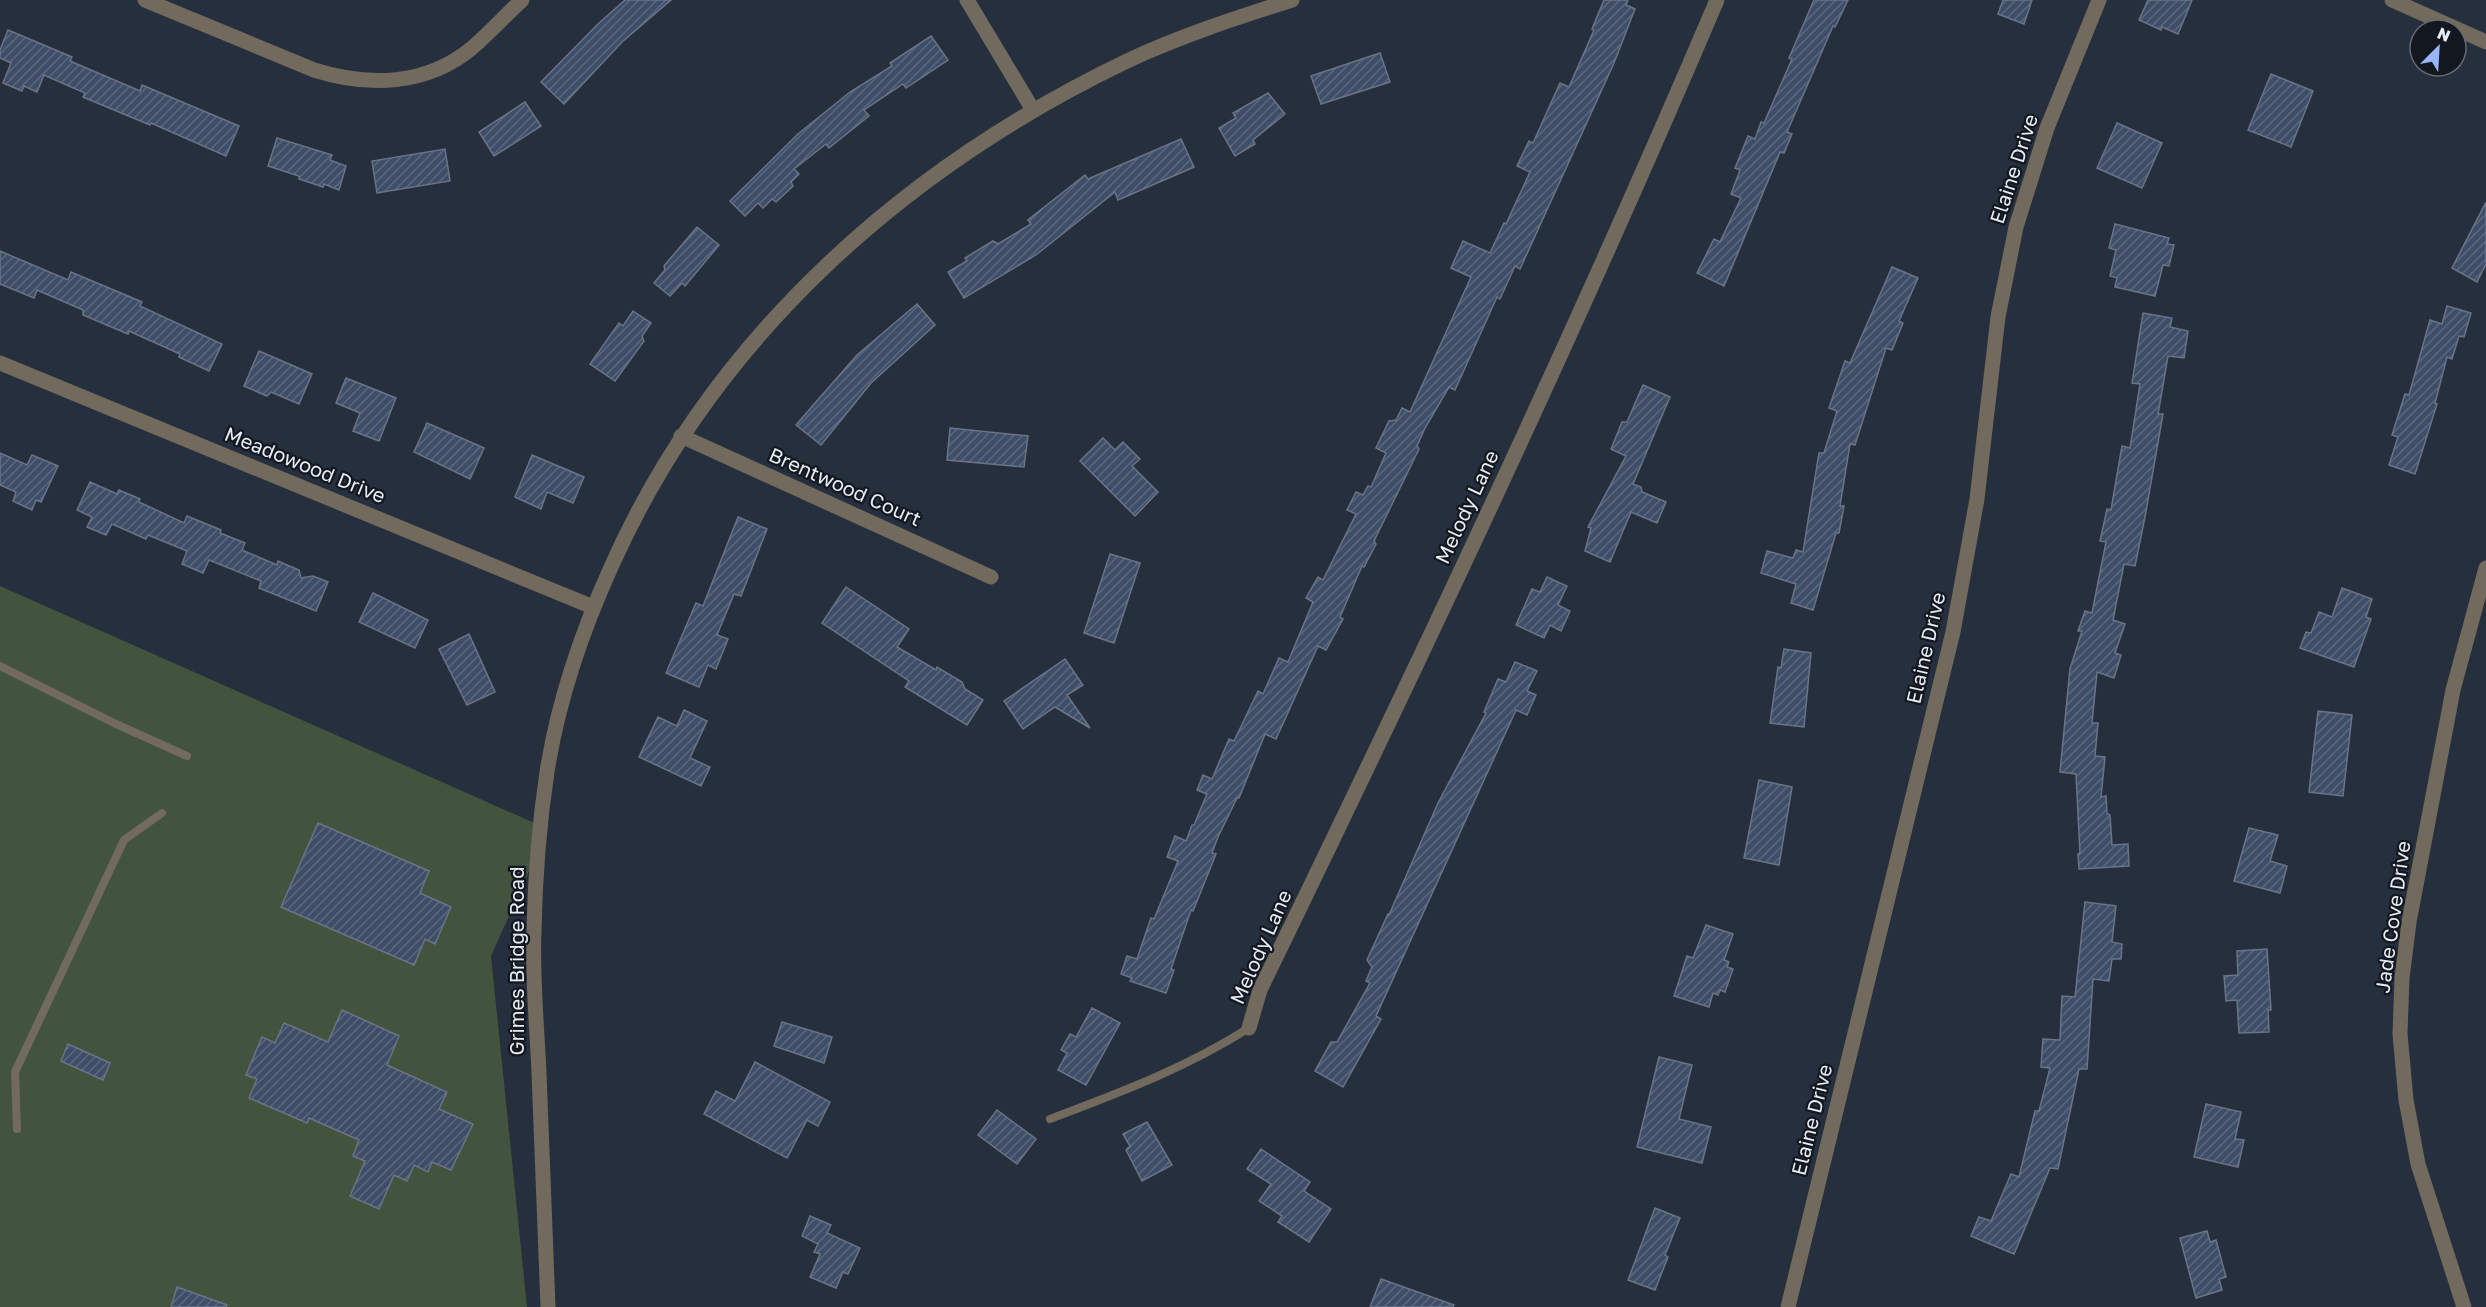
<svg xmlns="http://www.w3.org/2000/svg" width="2486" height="1307" font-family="'Golos Text',sans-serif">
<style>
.green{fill:#42533e}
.building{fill:url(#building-hatch);stroke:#6a7486;stroke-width:1.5}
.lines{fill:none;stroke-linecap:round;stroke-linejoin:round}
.service{stroke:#716a5d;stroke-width:8}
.minor{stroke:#716a5d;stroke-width:15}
.tertiary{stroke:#716a5d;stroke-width:15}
.labels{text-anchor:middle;stroke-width:4.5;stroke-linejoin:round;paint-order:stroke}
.street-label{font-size:20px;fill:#e6ecf6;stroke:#13171e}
</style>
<defs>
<pattern id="building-hatch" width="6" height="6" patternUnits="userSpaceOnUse" patternTransform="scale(1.5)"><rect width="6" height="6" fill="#3e4e68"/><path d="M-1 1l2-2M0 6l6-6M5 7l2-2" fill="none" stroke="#5a687e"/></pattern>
</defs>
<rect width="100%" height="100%" fill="#262f3e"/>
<polygon class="green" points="0,586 548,829 491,956 527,1307 0,1307"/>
<g class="building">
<polygon points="625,0 671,0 622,42 564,104 541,82 598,24"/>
<polygon points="1604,0 1628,0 1626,5 1635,9 1614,63 1520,269 1515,266 1500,299 1497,297 1455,390 1449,387 1425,428 1417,446 1419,449 1374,541 1376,544 1364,567 1362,566 1340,617 1343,619 1326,650 1318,646 1276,739 1265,734 1239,798 1237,798 1218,837 1212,853 1216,854 1193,911 1191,910 1171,969 1174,970 1166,993 1130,981 1132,978 1121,974 1127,956 1137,959 1151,918 1154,919 1178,861 1167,857 1175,836 1186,841 1192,825 1194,825 1207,794 1197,790 1203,775 1212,779 1229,739 1234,741 1258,691 1263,694 1279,658 1288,662 1313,602 1306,598 1318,577 1323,580 1356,514 1347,510 1356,492 1363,495 1368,486 1371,487 1386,453 1376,448 1389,421 1396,420 1402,408 1410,412 1471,277 1451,268 1463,241 1490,253 1504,223 1506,224 1530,172 1517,166 1529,141 1533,143 1560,83 1569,87 1594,30 1592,29"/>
<polygon points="1814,0 1848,0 1835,27 1833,26 1787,132 1792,134 1784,153 1780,152 1724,286 1697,273 1714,239 1720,242 1741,198 1731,194 1740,170 1735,168 1748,136 1755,139 1761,122 1764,123 1792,59 1789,58"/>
<polygon points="2003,0 2032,0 2024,24 1998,14"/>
<polygon points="2148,0 2192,0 2178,34 2162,27 2161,30 2139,20"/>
<polygon points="8,30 72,57 70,61 140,91 142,85 239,126 226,156 151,123 150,125 83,97 85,93 44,75 37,92 24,86 22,91 3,83 11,63 0,58 0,50"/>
<polygon points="931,36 948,60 906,88 903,84 864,110 869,116 829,148 826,144 794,169 799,174 791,182 793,186 776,202 772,199 763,208 758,203 745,216 730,201 798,134 850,92 892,66 890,63"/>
<polygon points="1380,53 1390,82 1321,104 1311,76"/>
<polygon points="2271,74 2313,91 2291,147 2248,130"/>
<polygon points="1268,93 1285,114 1253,140 1255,144 1235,156 1219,128 1236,118 1233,113"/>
<polygon points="525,102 541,126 494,156 479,132"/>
<polygon points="2117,123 2162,143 2142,188 2097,168"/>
<polygon points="277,138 332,155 330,160 346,166 339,190 324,184 323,187 299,179 299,176 268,166"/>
<polygon points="1181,139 1194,167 1118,200 1115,192 1036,255 964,298 948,272 967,261 965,258 993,241 998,244 1031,224 1028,220 1085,175 1088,179"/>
<polygon points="445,149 450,181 377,193 372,161"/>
<polygon points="2486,202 2486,264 2477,282 2452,268"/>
<polygon points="2115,224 2169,238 2167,244 2174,245 2169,266 2163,265 2155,296 2115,287 2117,278 2110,276 2116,250 2109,248"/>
<polygon points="697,227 719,245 685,286 682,283 670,296 654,283 665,270 664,266"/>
<polygon points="0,251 68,280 71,272 142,302 140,306 222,344 209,371 179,357 180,354 129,331 128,334 83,315 83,310 37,290 34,298 0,284"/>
<polygon points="1892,267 1918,278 1899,321 1903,323 1892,350 1886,348 1855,445 1850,444 1840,506 1844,506 1839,533 1836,533 1813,610 1791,603 1796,584 1761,573 1767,551 1793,558 1796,550 1803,552 1819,453 1824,453 1837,411 1829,408 1845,361 1850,363"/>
<polygon points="917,304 935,325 871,383 821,445 796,425 857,355"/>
<polygon points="2447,306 2471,313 2464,337 2459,336 2452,359 2447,357 2435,403 2437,404 2415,474 2389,465 2398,437 2392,435 2405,394 2409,395 2430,320 2442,324"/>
<polygon points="633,311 651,323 642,336 644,341 615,381 590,364 619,323 623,326"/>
<polygon points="2143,313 2172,318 2170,327 2188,331 2184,358 2168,356 2158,414 2163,414 2145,517 2135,566 2124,564 2113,620 2125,624 2115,653 2121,655 2114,678 2097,672 2092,723 2098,723 2095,756 2105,757 2101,797 2106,796 2107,813 2110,815 2112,845 2128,844 2129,866 2079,869 2078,854 2080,853 2076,774 2060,772 2070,669 2082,631 2078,631 2085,611 2092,613 2106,542 2100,541 2107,509 2111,510 2122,446 2130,448 2140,384 2132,383"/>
<polygon points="259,351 312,374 299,404 271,392 267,396 244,386"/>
<polygon points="346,378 396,398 379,441 353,431 360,413 336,403"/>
<polygon points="1643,385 1670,397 1633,484 1641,487 1642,492 1666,502 1657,523 1631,512 1610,562 1585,551 1591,528 1588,527 1626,456 1611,449 1622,422 1627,422"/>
<polygon points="427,423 484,448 470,479 414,452"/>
<polygon points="950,428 1028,436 1024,467 947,460"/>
<polygon points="1103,438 1115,450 1123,442 1140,459 1132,466 1158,492 1135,516 1080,461"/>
<polygon points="0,453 27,465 32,455 58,466 41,502 36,500 32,510 13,501 16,492 0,485"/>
<polygon points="532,455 584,477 573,503 547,492 541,509 515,497"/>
<polygon points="90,482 117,494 119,490 140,499 139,502 184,523 187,516 221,530 220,533 245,543 242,550 277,565 278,561 299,570 301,578 313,576 328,582 316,611 259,588 261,581 209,560 203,573 182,564 187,551 148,535 146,539 112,524 106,535 87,527 92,517 77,510"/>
<polygon points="738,517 767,529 741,596 734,594 717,635 728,639 716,669 708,665 699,687 666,673 696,603 703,606"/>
<polygon points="1110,554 1140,563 1114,643 1084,633"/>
<polygon points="1547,577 1567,586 1558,605 1570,611 1561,631 1550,625 1544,638 1516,625 1532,589 1540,592"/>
<polygon points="846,587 909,629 897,647 936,670 937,667 962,682 965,689 983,700 967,725 905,687 909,681 822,623"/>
<polygon points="2342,588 2372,599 2366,617 2371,619 2354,667 2300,648 2306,632 2311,633 2319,612 2332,617"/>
<polygon points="373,593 428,620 415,648 359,622"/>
<polygon points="469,634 495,692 467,705 439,649"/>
<polygon points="1784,649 1811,653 1804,727 1770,723 1778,667 1781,668"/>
<polygon points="1065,659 1083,685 1067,695 1090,728 1055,707 1023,729 1004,701"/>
<polygon points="1515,662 1537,671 1527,691 1536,695 1527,715 1516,710 1376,1016 1381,1019 1343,1087 1315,1071 1331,1042 1337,1042 1370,983 1366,981 1372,967 1367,960 1388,914 1389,915 1438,803 1486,713 1484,712 1498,679 1506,682"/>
<polygon points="684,710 707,721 690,758 710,767 701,786 639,757 658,717 677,726"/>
<polygon points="2318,711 2352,715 2343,796 2309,792"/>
<polygon points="1759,780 1792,787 1779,865 1744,858"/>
<polygon points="318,823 429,871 420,893 451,907 435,944 425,939 414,965 281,907"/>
<polygon points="2249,828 2278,835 2270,861 2287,866 2280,893 2234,881"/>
<polygon points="2085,902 2116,906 2112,942 2122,944 2121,959 2112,959 2109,981 2093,979 2087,1069 2079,1069 2058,1169 2050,1168 2014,1254 1971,1236 1979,1217 1991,1221 2011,1174 2019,1177 2035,1111 2039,1111 2050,1068 2041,1067 2043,1039 2060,1040 2062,996 2075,997"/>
<polygon points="1706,925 1733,934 1724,960 1729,962 1727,967 1733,969 1725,992 1720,990 1718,995 1713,993 1709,1007 1674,996 1687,956 1693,958"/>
<polygon points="2267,949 2271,1010 2268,1010 2269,1032 2239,1033 2237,1000 2226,1001 2224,976 2238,975 2237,951"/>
<polygon points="1092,1008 1120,1023 1086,1085 1058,1070 1067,1053 1061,1050 1070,1034 1076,1037"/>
<polygon points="342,1010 399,1036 387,1065 447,1092 439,1109 473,1124 451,1170 432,1162 428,1172 414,1165 407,1181 394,1175 379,1209 350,1196 365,1161 353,1156 359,1140 309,1118 307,1123 249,1098 257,1079 246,1075 262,1037 275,1043 284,1023 328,1042"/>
<polygon points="782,1022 832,1037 824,1063 774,1046"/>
<polygon points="68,1044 110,1063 103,1080 61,1061"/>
<polygon points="1659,1057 1692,1065 1679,1119 1711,1127 1702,1163 1637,1147"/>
<polygon points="755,1062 830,1102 818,1126 807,1120 787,1158 704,1114 716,1091 735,1101"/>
<polygon points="2206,1104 2241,1112 2235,1139 2244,1140 2238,1167 2194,1157"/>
<polygon points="997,1110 1036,1139 1017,1164 978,1135"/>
<polygon points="1147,1122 1172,1165 1142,1181 1126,1150 1130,1146 1123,1134"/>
<polygon points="1261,1149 1310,1182 1304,1191 1331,1209 1309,1242 1278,1222 1282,1216 1259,1201 1271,1184 1247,1169"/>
<polygon points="1655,1208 1680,1218 1665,1255 1668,1257 1655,1290 1628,1280"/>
<polygon points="810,1216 831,1225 827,1233 860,1248 848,1274 843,1272 836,1288 810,1277 820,1254 814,1252 818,1244 802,1236"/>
<polygon points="2207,1231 2210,1242 2216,1240 2226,1277 2219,1279 2222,1290 2196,1298 2180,1238"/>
<polygon points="1381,1279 1454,1305 1453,1307 1370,1307"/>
<polygon points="177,1287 227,1305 226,1307 171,1307"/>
</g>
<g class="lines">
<g class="service">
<polyline points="0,666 116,724 187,756"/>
<path d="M 1050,1119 C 1121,1092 1184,1069 1249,1028"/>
<polyline points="17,1129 15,1072 124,840 162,813"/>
</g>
<g class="minor">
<path d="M 145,0 L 314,70 C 368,87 426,86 472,48 C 489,33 505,16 522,0"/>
<polyline points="967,0 1033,110"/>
<polyline points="0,363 593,607"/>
<polyline points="681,436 991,577"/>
<path d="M 1249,1028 L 1260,990 C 1419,663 1575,334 1717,0"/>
<polyline points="1788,1307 1953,632 1977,499 1998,317 2016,227 2047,128 2099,0"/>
<polyline points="2464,1307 2418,1164 2406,1100 2400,1034 2402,978 2409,922 2453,690 2486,568"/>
</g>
<g class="tertiary">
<polyline points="2392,0 2486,42"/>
<path d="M 548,1307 C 545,1229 542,1151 539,1073 C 537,1026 532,978 534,931 C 535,878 539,825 547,772 C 558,701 582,631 612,565 C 714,337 904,168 1127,61 C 1180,36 1236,18 1292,0"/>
</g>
</g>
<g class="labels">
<g class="street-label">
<text transform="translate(2014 169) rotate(-72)" y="7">Elaine Drive</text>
<text transform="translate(305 465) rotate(22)" y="7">Meadowood Drive</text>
<text transform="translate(845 487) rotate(24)" y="7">Brentwood Court</text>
<text transform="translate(1467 507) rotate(-65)" y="7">Melody Lane</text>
<text transform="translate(1926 648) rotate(-77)" y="7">Elaine Drive</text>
<text transform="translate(2393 917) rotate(-82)" y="7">Jade Cove Drive</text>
<text transform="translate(1261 947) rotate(-66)" y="7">Melody Lane</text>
<text transform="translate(517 961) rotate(-90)" y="7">Grimes Bridge Road</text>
<text transform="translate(1812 1120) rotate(-76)" y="7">Elaine Drive</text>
</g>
</g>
<g transform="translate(2438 48) rotate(24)"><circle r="28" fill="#13171e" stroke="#676c74" stroke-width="1.5"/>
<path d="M0-4.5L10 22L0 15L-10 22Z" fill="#98b5fd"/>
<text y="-9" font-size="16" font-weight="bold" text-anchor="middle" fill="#e6ecf6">N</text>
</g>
</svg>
